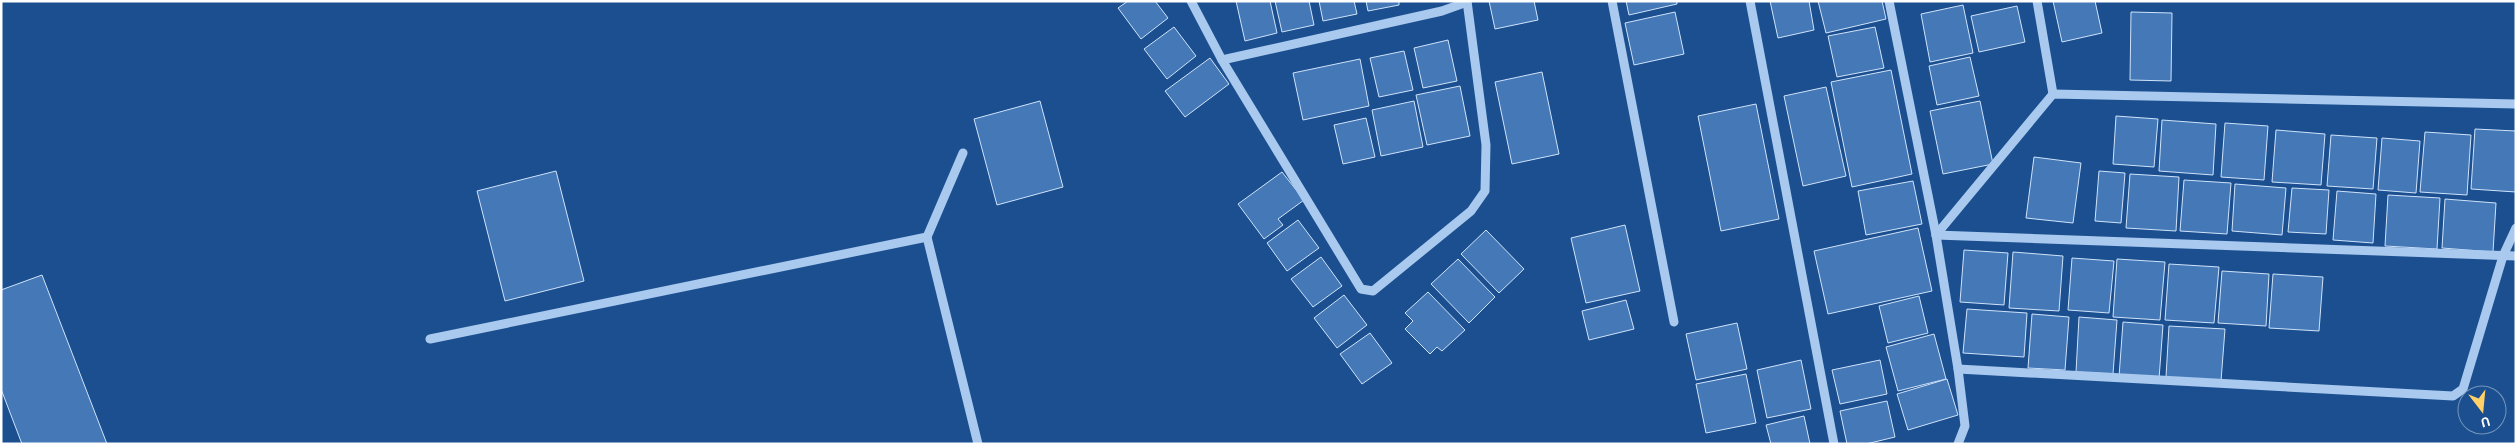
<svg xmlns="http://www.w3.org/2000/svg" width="2517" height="445" font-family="'Alegreya Sans',sans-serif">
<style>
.building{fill:#4478b7;stroke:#cfe3fa}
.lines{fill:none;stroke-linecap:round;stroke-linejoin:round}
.minor{stroke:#a9c9ee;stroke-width:9}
</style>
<rect width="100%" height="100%" fill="#1b4f8f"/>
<g class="building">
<polygon points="1128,1 1155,1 1168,18 1141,39 1118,8"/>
<polygon points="1236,1 1270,1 1277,33 1245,41"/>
<polygon points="1275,1 1309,1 1314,25 1282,32"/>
<polygon points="1319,1 1354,1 1357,14 1323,21"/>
<polygon points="1366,1 1399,1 1399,5 1368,11"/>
<polygon points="1489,1 1534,1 1538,20 1495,29"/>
<polygon points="1626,1 1677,1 1677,4 1629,15"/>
<polygon points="1770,1 1809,1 1814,30 1778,38"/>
<polygon points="1818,1 1882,1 1886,19 1826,33"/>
<polygon points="2053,1 2095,1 2102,33 2062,42"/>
<polygon points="1963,5 1973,53 1930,62 1921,14"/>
<polygon points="2017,6 2025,42 1979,52 1971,16"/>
<polygon points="1675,12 1684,54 1634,65 1625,23"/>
<polygon points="2131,12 2172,13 2171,81 2130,80"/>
<polygon points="1174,27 1196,56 1167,79 1144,49"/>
<polygon points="1875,27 1884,68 1837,77 1828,36"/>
<polygon points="1448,40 1457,81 1423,88 1414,48"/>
<polygon points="1404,51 1413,90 1379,97 1370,58"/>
<polygon points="1970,57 1979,96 1937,105 1929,66"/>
<polygon points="1210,58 1229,84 1185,117 1165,91"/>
<polygon points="1360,59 1369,106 1303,120 1293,73"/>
<polygon points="1891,70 1912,174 1852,187 1831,82"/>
<polygon points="1542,72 1559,154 1512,164 1495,82"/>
<polygon points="1460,86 1470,136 1427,145 1416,95"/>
<polygon points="1826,87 1846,176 1803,186 1784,96"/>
<polygon points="1040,101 1063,187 997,205 974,119"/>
<polygon points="1414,101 1423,147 1381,156 1372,110"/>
<polygon points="1980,101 1993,164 1943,174 1930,111"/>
<polygon points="1756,104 1779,219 1721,231 1698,116"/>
<polygon points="2116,116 2158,119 2154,167 2113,164"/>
<polygon points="1366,118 1375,157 1343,164 1334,125"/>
<polygon points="2162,120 2216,124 2213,175 2159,171"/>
<polygon points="2225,123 2268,126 2264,180 2221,177"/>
<polygon points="2475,129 2516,131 2516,192 2471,189"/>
<polygon points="2276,130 2325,134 2321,185 2272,182"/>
<polygon points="2425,132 2471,135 2467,195 2420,192"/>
<polygon points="2331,135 2377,138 2373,189 2327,186"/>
<polygon points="2382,138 2420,141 2416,193 2378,190"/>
<polygon points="2034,157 2081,163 2073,223 2026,218"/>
<polygon points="556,171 584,281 505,301 477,191"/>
<polygon points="2099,171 2125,173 2121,223 2095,221"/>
<polygon points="1282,172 1304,200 1278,219 1283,225 1264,239 1238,204"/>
<polygon points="2130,174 2179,177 2176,231 2126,228"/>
<polygon points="2184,180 2231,183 2227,234 2180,231"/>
<polygon points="1913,181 1922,224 1866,235 1858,191"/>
<polygon points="2235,184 2286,188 2282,235 2232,231"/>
<polygon points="2292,188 2329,190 2326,234 2288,232"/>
<polygon points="2337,191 2376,194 2373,243 2333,240"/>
<polygon points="2388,195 2440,198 2437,249 2385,246"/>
<polygon points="2445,199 2496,203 2493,252 2442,248"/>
<polygon points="1298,220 1319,248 1287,271 1267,243"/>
<polygon points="1625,225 1640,291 1586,303 1571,238"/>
<polygon points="1918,228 1932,291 1828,314 1814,251"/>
<polygon points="1486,230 1524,269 1499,293 1461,254"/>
<polygon points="1964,250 2008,253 2004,305 1960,302"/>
<polygon points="2013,252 2063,256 2059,311 2009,308"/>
<polygon points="1321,257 1342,286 1313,307 1291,279"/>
<polygon points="2072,258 2114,261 2109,313 2068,310"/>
<polygon points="1458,259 1495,297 1469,323 1431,284"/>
<polygon points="2117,259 2165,262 2160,320 2113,317"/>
<polygon points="2169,264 2219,267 2214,323 2165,320"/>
<polygon points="2222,271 2269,274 2266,326 2218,323"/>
<polygon points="2273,274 2323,277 2319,331 2269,328"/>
<polygon points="42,275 107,444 22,444 1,389 1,290"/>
<polygon points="1428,292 1465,330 1442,351 1437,347 1430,354 1405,329 1413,321 1405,313"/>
<polygon points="1344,295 1367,325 1337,348 1314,318"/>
<polygon points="1919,296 1928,333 1888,343 1879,306"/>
<polygon points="1626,300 1634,329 1589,340 1582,311"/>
<polygon points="1967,309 2027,313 2024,357 1963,353"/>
<polygon points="2032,314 2069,317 2065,370 2028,368"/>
<polygon points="2079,317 2117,320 2113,374 2076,372"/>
<polygon points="2123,322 2163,325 2159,379 2119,377"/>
<polygon points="1737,323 1747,369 1696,380 1686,334"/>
<polygon points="2169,326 2225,329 2221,381 2166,377"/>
<polygon points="1370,333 1392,363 1362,384 1340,354"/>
<polygon points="1934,334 1946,379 1898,391 1886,347"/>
<polygon points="1801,360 1811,409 1767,418 1757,370"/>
<polygon points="1880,360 1887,394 1840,404 1832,370"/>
<polygon points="1746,374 1756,423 1706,433 1696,384"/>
<polygon points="1947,379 1958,415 1908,430 1897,394"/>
<polygon points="1887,401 1895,437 1866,444 1847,444 1840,411"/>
<polygon points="1804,416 1810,444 1771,444 1766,425"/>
</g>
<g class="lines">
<g class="minor">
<polyline points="1191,1 1222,60 1361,289 1373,291 1471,211 1485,191 1486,145 1467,1"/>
<polyline points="1612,1 1674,322"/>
<polyline points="1750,1 1834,444"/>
<polyline points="1889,1 1936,235 1958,369 1965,426 1958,444"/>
<polyline points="2037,1 2053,94"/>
<polyline points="1222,60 1442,11 1467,2"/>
<polyline points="963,153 927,237 978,444"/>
<polyline points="1936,235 2053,94 2516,104"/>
<polyline points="1936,235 2516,256"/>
<polyline points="430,339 927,237"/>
<polyline points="1958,369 2453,396 2463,389 2503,256 2516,228"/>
</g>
</g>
<rect width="2517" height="445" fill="none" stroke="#ffffff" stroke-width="5"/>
<g transform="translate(2482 410) rotate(164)"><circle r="24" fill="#1b4f8f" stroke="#7695bc"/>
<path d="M0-4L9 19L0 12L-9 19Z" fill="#ffd166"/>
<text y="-8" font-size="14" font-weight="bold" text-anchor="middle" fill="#ffffff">U</text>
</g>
</svg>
